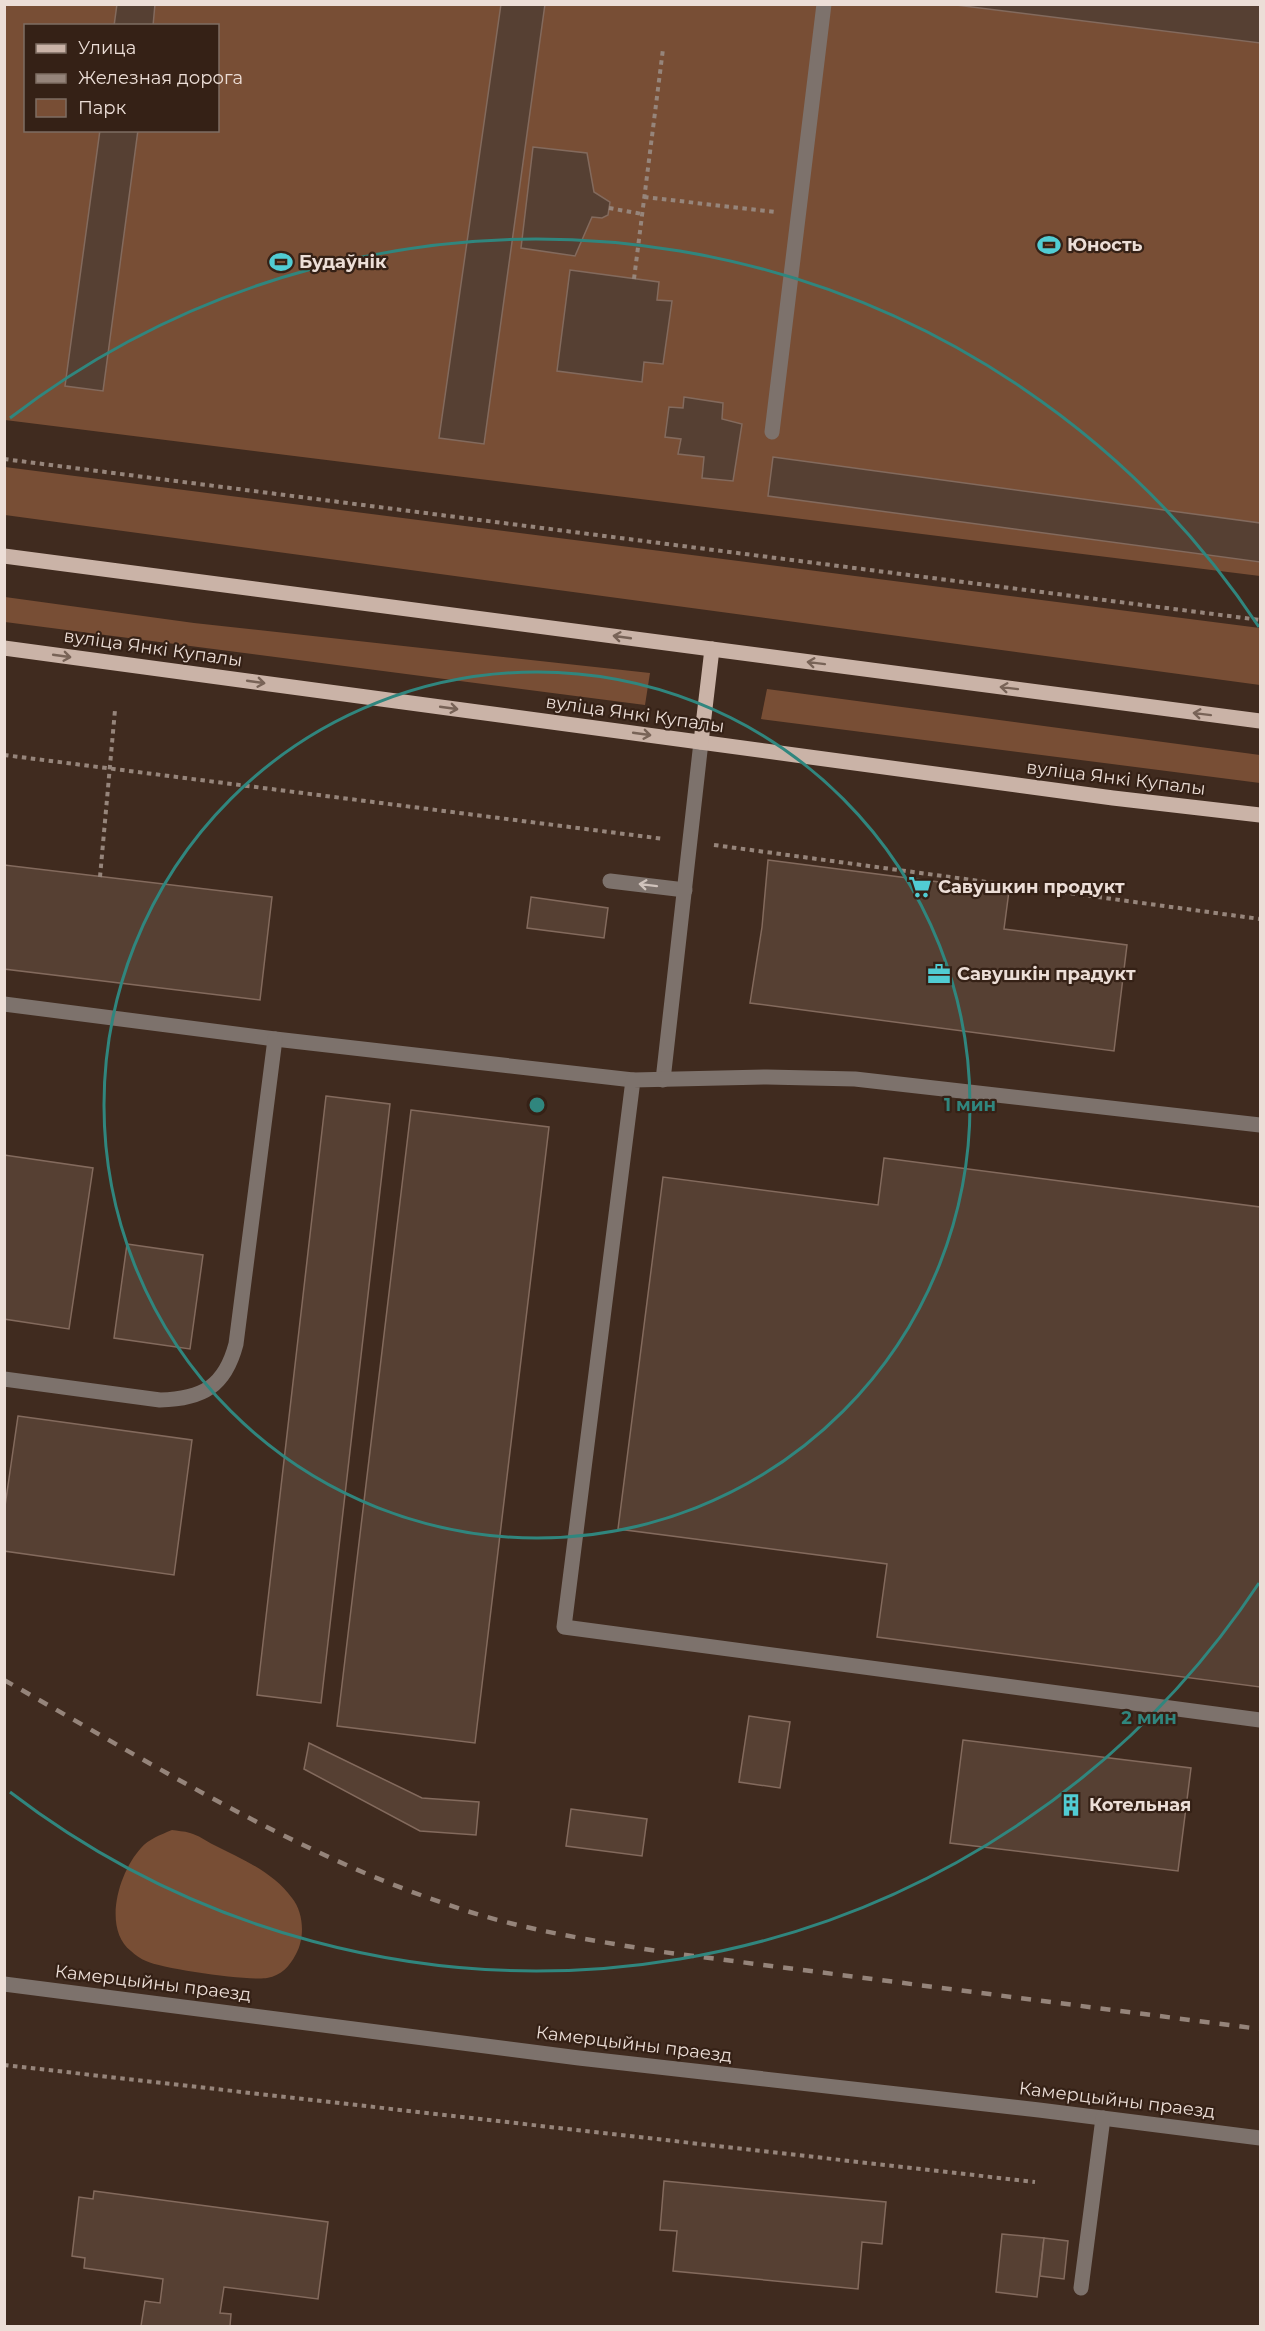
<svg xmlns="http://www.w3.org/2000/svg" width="1265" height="2331" font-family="Montserrat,sans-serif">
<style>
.green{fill:#784e35;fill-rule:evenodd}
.building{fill:#564033;stroke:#836a5d;stroke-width:1.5}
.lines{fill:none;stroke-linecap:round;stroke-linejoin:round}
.path{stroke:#96857b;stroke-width:4;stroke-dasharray:4.5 4.5;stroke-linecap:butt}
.minor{stroke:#7d726c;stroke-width:15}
.major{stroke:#cab3a7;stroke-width:15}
.rail{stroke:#95847a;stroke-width:4.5;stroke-dasharray:10 10;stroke-linecap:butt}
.oneway{stroke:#786357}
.oneway2{stroke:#d0c3bc}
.ring{fill:none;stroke:#30867e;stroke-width:3}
.labels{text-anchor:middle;stroke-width:4.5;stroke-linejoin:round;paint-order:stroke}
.poi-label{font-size:18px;font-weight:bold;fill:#ecded7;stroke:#352116;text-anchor:start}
.street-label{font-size:18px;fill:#ecded7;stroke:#352116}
.centre{fill:#30867e;stroke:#352116;stroke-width:3}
.ring-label{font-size:18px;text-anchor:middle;font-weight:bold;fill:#30867e;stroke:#352116;stroke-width:4.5;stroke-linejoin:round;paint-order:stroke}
</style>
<rect width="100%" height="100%" fill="#402b1f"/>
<g class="green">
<path d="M 5,5 L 1260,5 L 1260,576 L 5,420 ZM 26,26 L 218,26 L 218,130 L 26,130 Z"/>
<polygon points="5,467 1260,628 1260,685 5,515"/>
<polygon points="5,597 194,623 650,673 645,705 5,622"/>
<polygon points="767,689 1260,755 1260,783 761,719"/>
<path d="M 172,1830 C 177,1831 184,1831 190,1833 C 198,1835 206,1841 214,1845 C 242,1859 273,1872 292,1898 C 304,1913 305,1938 296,1954 C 289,1967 282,1975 267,1978 C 249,1981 162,1969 146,1961 C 141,1959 135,1955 131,1951 C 102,1928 119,1872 141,1848 C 149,1839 160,1835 172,1830 Z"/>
</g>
<g class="building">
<polygon points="117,4 155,4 153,26 114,26"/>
<polygon points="501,4 545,4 484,444 439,438"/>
<polygon points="948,4 1260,4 1260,43"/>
<polygon points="100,130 138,130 103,391 65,386"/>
<polygon points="533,147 587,153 594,192 610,202 608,215 602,218 592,217 575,256 521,248"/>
<polygon points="570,270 659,282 657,300 672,301 663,364 644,362 642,382 557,371"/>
<polygon points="684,397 723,403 722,419 742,424 733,481 702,478 704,457 678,454 681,439 665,437 669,407 683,408"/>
<polygon points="773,457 1260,523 1260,562 768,496"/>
<polygon points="768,860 1009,891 1004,929 1127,945 1114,1051 750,1003 762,927"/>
<polygon points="4,865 272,897 260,1000 4,969"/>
<polygon points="531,897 608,908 604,938 527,928"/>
<polygon points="326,1096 390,1104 321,1703 257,1695"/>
<polygon points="411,1110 549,1127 475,1743 337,1726"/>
<polygon points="4,1155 93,1168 69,1329 4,1319"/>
<polygon points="884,1158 1260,1207 1260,1687 877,1637 887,1564 618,1529 663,1177 878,1205"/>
<polygon points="127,1244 203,1255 190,1349 114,1338"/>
<polygon points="18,1416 192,1440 174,1575 4,1551 4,1513"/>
<polygon points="749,1716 790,1722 780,1788 739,1782"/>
<polygon points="963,1740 1191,1768 1178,1871 950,1843"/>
<polygon points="309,1743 422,1798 479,1802 476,1835 420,1831 304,1769"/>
<polygon points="571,1809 647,1819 642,1856 566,1846"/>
<polygon points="664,2181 886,2202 882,2244 862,2242 858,2289 673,2271 677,2231 660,2230"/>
<polygon points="94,2191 328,2222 318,2299 224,2287 220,2313 231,2314 230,2326 141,2326 145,2301 160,2303 163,2279 84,2268 85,2258 72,2256 79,2197 93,2199"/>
<polygon points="1002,2234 1044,2238 1037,2297 996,2292"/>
<polygon points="1044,2238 1068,2241 1064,2279 1040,2276"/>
</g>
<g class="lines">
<g class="path">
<polyline points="644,197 775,212"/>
<polyline points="609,208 642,214"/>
<polyline points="634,279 663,49"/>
<polyline points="4,459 1260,620"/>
<polyline points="4,755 664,839"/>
<polyline points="714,845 1260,919"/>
<polyline points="100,877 115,710"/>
<polyline points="995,889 996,883"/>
<polyline points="4,2065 1035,2182"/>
</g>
<g class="minor">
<polyline points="772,432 824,4"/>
<polyline points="610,881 685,890"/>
<polyline points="4,1004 275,1039 633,1080"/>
<polyline points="663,1080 701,742"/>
<polyline points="1260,1125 855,1079 767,1077 633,1080 564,1627 1260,1720"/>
<path d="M 4,1379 L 160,1400 C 203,1399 225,1386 236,1344 L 275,1039"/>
<polyline points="4,1984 579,2058 1039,2110 1260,2138"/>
<polyline points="1081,2288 1103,2118"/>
</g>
<g class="major">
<polyline points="4,556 1260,721"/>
<polyline points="4,648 1113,798 1260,815"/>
<polyline points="701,742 712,649"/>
</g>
<path class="rail" d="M 4,1680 C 148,1761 289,1851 446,1904 C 516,1929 590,1940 663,1952 L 1260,2029"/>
</g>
<defs><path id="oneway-shaft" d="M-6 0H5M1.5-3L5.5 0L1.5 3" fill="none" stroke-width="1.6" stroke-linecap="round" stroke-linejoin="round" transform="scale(1.5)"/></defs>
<g class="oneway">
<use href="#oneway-shaft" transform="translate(622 637) rotate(-172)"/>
<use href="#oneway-shaft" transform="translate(62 656) rotate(8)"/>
<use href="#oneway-shaft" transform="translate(816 663) rotate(-173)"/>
<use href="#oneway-shaft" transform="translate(256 682) rotate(8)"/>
<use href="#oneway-shaft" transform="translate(1009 688) rotate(-173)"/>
<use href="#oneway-shaft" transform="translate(449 708) rotate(8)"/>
<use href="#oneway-shaft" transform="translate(1202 714) rotate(-173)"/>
<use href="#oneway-shaft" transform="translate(642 734) rotate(8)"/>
</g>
<use class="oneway2" href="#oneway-shaft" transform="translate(648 885) rotate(-173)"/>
<g class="ring">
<circle cx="537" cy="1105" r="433"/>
<path d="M1259 1583A866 866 0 0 1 10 1792M10 418A866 866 0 0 1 1259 627"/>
</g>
<defs>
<g id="stadium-bare" transform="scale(1.8)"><path d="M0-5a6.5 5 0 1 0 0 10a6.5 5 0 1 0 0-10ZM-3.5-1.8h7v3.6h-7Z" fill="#51ccd3" stroke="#352116" stroke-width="2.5" paint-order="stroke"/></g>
<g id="supermarket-bare" transform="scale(1.8)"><path d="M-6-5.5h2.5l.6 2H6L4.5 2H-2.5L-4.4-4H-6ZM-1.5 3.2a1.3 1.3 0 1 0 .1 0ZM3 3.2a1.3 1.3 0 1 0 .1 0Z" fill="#51ccd3" stroke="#352116" stroke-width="2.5" paint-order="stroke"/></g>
<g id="office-bare" transform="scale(1.8)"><path d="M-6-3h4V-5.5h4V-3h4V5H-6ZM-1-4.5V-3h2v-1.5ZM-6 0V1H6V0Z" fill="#51ccd3" stroke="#352116" stroke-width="2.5" paint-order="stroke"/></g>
<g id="building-bare" transform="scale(1.8)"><path d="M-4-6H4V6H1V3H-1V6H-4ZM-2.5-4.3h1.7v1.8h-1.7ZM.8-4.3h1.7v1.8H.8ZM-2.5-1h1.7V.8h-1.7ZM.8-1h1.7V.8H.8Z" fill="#51ccd3" stroke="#352116" stroke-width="2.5" paint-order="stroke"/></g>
</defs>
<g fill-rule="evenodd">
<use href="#stadium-bare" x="1049" y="245"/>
<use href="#stadium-bare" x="281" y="262"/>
<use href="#supermarket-bare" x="920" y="887"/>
<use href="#office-bare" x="939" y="974"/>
<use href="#building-bare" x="1071" y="1805"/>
</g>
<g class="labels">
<g class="poi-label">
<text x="1067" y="251">Юность</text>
<text x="299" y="268">Будаўнік</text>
<text x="938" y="893">Савушкин продукт</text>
<text x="957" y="980">Савушкін прадукт</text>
<text x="1089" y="1811">Котельная</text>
</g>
<g class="street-label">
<text transform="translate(153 648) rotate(8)" y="6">вуліца Янкі Купалы</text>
<text transform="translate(635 714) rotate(8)" y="6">вуліца Янкі Купалы</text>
<text transform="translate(1116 778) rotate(7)" y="6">вуліца Янкі Купалы</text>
<text transform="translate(153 1983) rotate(7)" y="6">Камерцыйны праезд</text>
<text transform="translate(634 2044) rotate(7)" y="6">Камерцыйны праезд</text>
<text transform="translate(1117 2100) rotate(7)" y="6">Камерцыйны праезд</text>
</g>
</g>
<circle cx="537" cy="1105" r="9" class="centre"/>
<g class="ring-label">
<text x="970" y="1111">1 мин</text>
<text x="1149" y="1724">2 мин</text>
</g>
<rect width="1265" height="2331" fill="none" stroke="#ecded7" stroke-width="12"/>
<rect x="24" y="24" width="195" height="108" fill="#352116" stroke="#7e6d63" stroke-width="1.5"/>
<rect x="36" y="44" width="30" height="9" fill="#cab3a7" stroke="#7e6d63" stroke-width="1.5"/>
<text x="78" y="54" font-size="18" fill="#ecded7">Улица</text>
<rect x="36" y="74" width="30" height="9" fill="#95847a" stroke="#7e6d63" stroke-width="1.5"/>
<text x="78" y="84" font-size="18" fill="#ecded7">Железная дорога</text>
<rect x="36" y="99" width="30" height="18" fill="#784e35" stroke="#7e6d63" stroke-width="1.5"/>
<text x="78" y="114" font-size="18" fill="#ecded7">Парк</text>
</svg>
